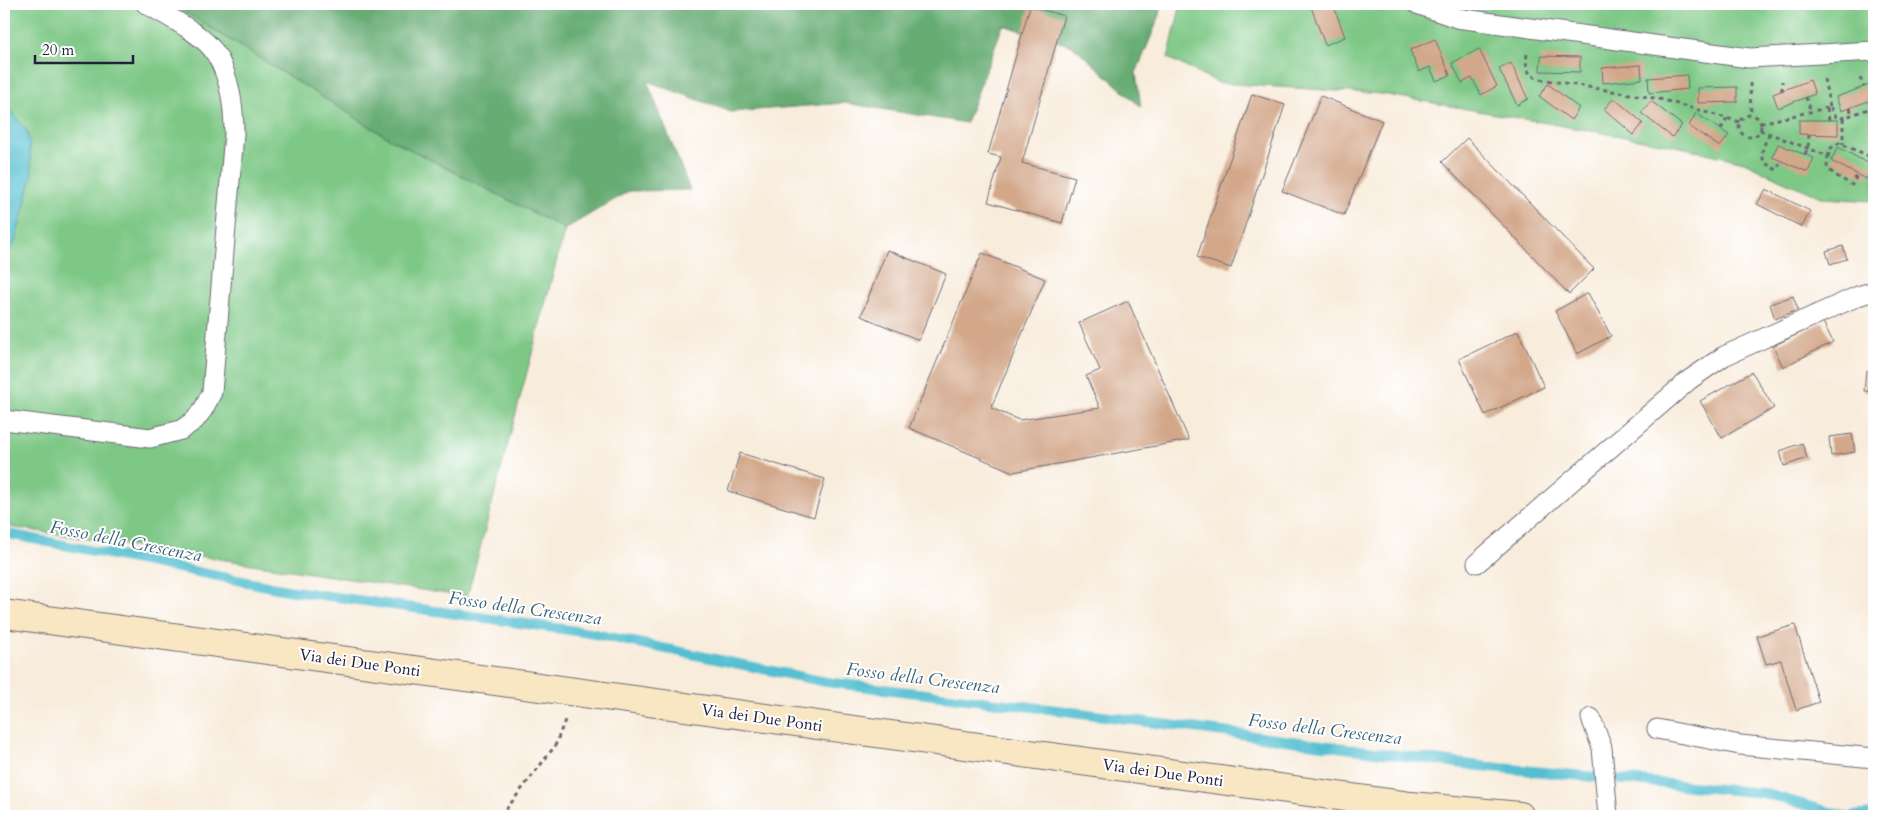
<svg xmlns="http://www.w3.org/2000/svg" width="1878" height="820" font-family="Cardo,serif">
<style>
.green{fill:#7ec886;stroke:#507560}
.forest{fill:#66ac73;stroke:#446757}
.water{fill:#55bfd1;stroke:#3c7086}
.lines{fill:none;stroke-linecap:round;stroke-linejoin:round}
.stream{stroke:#55bfd1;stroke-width:10}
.building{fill:#d3a78a}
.lane-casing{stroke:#6d6973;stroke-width:21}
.secondary-casing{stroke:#6d6973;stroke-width:30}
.path{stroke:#6d6973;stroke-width:3;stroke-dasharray:4 4;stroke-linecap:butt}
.lane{stroke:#fff;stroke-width:19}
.secondary{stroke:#f9e7c3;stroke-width:28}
.labels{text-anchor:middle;stroke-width:4;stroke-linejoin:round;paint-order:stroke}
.street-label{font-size:16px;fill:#22223b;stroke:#fff}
.water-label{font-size:18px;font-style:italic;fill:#366177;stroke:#fff}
</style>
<rect width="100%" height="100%" fill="#fff"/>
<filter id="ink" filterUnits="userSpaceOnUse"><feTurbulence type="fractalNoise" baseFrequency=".02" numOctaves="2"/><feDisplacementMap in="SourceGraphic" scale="10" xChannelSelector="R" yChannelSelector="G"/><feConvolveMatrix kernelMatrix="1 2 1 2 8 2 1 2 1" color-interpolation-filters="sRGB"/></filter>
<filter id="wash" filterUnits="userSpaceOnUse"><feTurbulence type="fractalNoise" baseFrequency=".0096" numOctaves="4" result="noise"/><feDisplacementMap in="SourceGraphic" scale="20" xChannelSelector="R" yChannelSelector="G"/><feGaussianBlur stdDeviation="1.12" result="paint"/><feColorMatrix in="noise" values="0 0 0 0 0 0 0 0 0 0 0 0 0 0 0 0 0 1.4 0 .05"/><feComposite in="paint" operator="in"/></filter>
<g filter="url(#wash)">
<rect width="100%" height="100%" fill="#f8ecdb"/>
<g class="green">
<polygon points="4,4 172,4 390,139 565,229 467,597 4,526"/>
<polygon points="1181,4 1874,4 1874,201 1824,198 1783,181 1744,162 1677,146 1382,94 1219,83 1168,58"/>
</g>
<polygon class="forest" points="172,4 1162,4 1160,15 1136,73 1141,107 1073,46 1003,25 966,123 845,103 731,112 647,81 690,190 629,191 565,229 390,139"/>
<polygon class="water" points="4,103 28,133 32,176 15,242 4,261"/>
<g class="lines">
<g class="stream">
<polyline points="4,533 287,590 590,633 826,682 1065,711 1480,766 1763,793 1844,816"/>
<polyline points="1852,816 1874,814"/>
</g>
</g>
<g id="blocks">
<g class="building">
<polygon points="1310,4 1333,4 1345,37 1325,45"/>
<polygon points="1030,6 1064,16 1022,163 1075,177 1062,223 988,202 1001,157 988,154"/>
<polygon points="1435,39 1450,75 1436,81 1430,67 1419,72 1410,50"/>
<polygon points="1479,49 1497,86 1481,95 1472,78 1462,83 1452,63"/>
<polygon points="1541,56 1580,57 1580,72 1540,71"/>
<polygon points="1511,63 1528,99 1517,105 1499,69"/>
<polygon points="1641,65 1642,79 1603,83 1602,68"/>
<polygon points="1687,75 1688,89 1649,93 1648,78"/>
<polygon points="1810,80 1815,94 1778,108 1773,94"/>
<polygon points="1548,84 1579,108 1571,120 1539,96"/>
<polygon points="1872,84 1874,99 1841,111 1836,97"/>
<polygon points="1737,87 1737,102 1698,103 1698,88"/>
<polygon points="1252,94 1285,105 1231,268 1197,257"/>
<polygon points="1321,96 1382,121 1344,215 1282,191"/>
<polygon points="1614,98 1643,123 1634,135 1604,109"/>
<polygon points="1651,101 1682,125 1672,137 1641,113"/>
<polygon points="1696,113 1729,135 1720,147 1689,126"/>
<polygon points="1799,120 1838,120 1838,135 1799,134"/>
<polygon points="1467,138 1594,269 1569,294 1442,162"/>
<polygon points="1778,144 1814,158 1808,172 1772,157"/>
<polygon points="1838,147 1873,166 1866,179 1831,161"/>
<polygon points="1766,189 1810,211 1802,227 1757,204"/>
<polygon points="1843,246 1847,259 1830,264 1826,251"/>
<polygon points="887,250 946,274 919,340 861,316"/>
<polygon points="982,253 1045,279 991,408 1019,420 1100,408 1086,376 1100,370 1079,323 1128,301 1189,440 1013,472 909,428"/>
<polygon points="1588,293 1611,336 1577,354 1555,311"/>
<polygon points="1793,296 1798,310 1775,319 1770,304"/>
<polygon points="1823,322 1833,342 1783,367 1773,346"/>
<polygon points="1518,331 1544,387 1485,415 1459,359"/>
<polygon points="1873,357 1874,392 1864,391 1866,371 1871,371"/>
<polygon points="1752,372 1774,408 1722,438 1700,401"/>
<polygon points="1852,434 1855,452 1831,456 1829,437"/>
<polygon points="1802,443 1807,458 1784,466 1780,451"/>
<polygon points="740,453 825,479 814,517 728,491"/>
<polygon points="1795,625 1819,702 1796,710 1781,660 1766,664 1757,636"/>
</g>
</g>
</g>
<g filter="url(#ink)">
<use href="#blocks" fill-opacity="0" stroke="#6d6973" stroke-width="1"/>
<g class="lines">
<g class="lane-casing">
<g id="lane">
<polyline points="1417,4 1457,18 1749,58 1874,51"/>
<path d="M 4,420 L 150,438 L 181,430 L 195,420 L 204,408 L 212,392 L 234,134 C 234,107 231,80 217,56 C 206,35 167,16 146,4"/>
<polyline points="1477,563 1689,380 1724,356 1858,296 1874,291"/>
<polyline points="1591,718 1602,748 1608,816"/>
<polyline points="1657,729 1740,745 1874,758"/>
</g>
</g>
<g class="secondary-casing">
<polyline id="secondary" points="4,614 1411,806 1520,816"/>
</g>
<g class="path">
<path d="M 1527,54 C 1525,68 1527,75 1540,79 L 1660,99 L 1740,122"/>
<polyline points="1860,78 1864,87"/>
<polyline points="1824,79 1830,107"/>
<polyline points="1750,83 1751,115"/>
<polyline points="1782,91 1782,81"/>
<polyline points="1806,97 1811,112"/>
<polyline points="1827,108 1829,120"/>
<polyline points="1850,108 1852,115"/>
<circle cx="1750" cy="126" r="11"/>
<polyline points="1843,118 1843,144"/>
<polyline points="1761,123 1831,107 1832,112 1835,116 1843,118 1874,107"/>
<polyline points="1721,129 1727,118"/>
<polyline points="1760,130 1828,156 1831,148 1839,143 1874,158"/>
<path d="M 1769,134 C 1761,152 1756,160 1777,170 L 1781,161"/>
<polyline points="1805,154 1808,148 1809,135"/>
<polyline points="1828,156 1827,168 1835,175 1852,185 1857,175"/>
<polyline points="501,816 555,746 565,720"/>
</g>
<use href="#lane" class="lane"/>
<use href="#secondary" class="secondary"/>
</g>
</g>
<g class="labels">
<g class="street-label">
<text transform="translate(360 662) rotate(8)" y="6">Via dei Due Ponti</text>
<text transform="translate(762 717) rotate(8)" y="6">Via dei Due Ponti</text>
<text transform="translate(1163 772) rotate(8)" y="6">Via dei Due Ponti</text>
</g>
<g class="water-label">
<text transform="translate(126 541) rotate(11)" y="6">Fosso della Crescenza</text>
<text transform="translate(525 608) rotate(8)" y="6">Fosso della Crescenza</text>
<text transform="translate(923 678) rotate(7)" y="6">Fosso della Crescenza</text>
<text transform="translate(1325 729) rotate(7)" y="6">Fosso della Crescenza</text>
</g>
</g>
<rect width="1878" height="820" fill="none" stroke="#fff" stroke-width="20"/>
<path d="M35 55v8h98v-8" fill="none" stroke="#22223b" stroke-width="2.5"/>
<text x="42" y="55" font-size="15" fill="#22223b" stroke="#ffffff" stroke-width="4" paint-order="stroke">20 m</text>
</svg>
